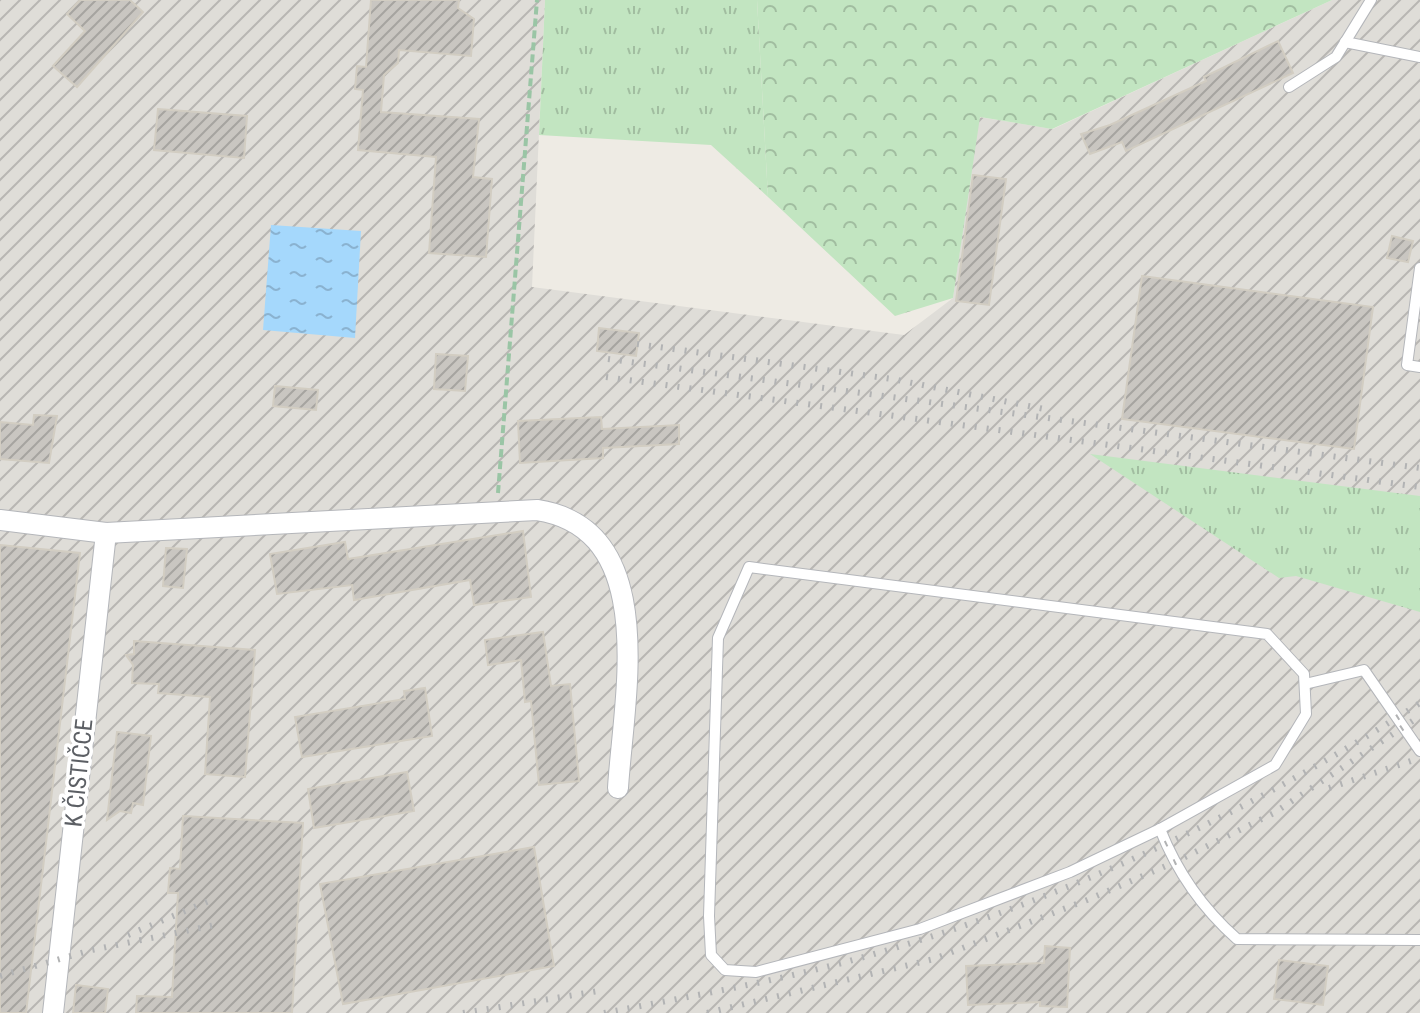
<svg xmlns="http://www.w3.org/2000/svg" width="1420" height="1013" font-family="'Roboto Condensed',sans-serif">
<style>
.industrial{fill:url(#industrial-furrows)}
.grass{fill:url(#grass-tufts)}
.forest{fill:url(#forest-crowns)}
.water{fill:url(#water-ripples)}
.building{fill:url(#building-hatch);stroke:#d2cdc2;stroke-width:2}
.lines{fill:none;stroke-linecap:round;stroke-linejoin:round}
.lane-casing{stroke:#b4b6ba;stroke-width:12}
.street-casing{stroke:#b4b6ba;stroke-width:22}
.path{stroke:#9ac5a5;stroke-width:4;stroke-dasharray:8 4;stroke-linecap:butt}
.lane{stroke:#fff;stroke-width:10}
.street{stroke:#fff;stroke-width:20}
.rail{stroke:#b2b3b4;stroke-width:6;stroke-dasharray:2 10;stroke-linecap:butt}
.labels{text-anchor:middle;stroke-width:7;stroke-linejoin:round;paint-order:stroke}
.street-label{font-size:24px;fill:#5c5f64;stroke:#fff}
</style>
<defs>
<pattern id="industrial-furrows" width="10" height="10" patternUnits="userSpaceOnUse" patternTransform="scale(2)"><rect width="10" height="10" fill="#dfddd8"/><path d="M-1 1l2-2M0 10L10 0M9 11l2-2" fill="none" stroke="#b8b6b3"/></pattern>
<pattern id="grass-tufts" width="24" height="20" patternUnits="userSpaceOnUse" patternTransform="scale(2)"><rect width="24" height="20" fill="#c2e5c1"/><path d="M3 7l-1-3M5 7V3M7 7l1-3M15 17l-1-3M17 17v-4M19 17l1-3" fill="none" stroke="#a1bda0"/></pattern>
<pattern id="forest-crowns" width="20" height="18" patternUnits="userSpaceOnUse" patternTransform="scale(2)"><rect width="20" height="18" fill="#c2e5c1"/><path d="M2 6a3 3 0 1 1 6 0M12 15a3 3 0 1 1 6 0" fill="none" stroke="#a1bda0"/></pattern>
<pattern id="water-ripples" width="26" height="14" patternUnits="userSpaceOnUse" patternTransform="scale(2)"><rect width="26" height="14" fill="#a5d8fc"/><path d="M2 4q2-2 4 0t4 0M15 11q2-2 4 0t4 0" fill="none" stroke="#8ab2d0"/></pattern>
<pattern id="building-hatch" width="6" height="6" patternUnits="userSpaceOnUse" patternTransform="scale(2)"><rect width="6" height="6" fill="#c9c6c1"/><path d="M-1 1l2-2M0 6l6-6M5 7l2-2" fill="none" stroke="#a6a4a0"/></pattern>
</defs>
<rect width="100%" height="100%" fill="#eeebe4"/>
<polygon class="industrial" points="0,0 545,0 532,287 904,335 953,298 979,117 1053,129 1332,0 1420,0 1420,1013 0,1013"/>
<g class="grass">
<polygon points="545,0 757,0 768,197 711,145 539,135"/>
<polygon points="1090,454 1420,496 1420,612 1296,576 1279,578"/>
</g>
<polygon class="forest" points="757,0 1332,0 1052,129 980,117 953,298 895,316 768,197"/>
<polygon class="water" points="271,225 361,231 355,338 263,330"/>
<g class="building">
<polygon points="80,0 130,0 143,12 77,87 53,66 85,31 67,14"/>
<polygon points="371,0 459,0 458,8 474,19 471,56 399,50 398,63 384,75 381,112 479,119 473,177 492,179 486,257 429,253 436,157 358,150 363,90 355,89 357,66 366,67"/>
<polygon points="1278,41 1293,73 1126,151 1122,142 1090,154 1081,134 1110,125 1206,81 1204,77"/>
<polygon points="158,109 247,116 244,158 154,150"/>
<polygon points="973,175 1006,179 989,305 956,301"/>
<polygon points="1392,236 1413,241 1408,262 1387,258"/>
<polygon points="1142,276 1373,307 1354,449 1122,419"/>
<polygon points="599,328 639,333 636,356 597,351"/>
<polygon points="436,354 468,356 465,391 434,389"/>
<polygon points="275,386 318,390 316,410 273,406"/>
<polygon points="34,415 57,416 49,463 0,459 0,422 33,425"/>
<polygon points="601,417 602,429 679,425 679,444 603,448 603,458 520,463 518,421"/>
<polygon points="523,531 531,597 474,605 470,580 354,600 352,585 277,594 270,554 345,542 348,559"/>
<polygon points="0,545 80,553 26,1013 0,1013"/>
<polygon points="166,548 187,549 183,588 163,586"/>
<polygon points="543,632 551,686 570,684 579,781 539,785 531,701 525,702 521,660 488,665 485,640"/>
<polygon points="134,641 255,650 245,777 205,774 210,697 158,693 159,684 132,683 133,665 126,655 134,654"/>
<polygon points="425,688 432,736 302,757 295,717 405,699 404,691"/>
<polygon points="117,732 151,736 143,805 133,803 131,813 120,811 107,820"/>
<polygon points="407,772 414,811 314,828 308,789"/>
<polygon points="183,816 303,823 292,1013 136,1013 137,996 172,997 178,893 168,893 170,868 180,869"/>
<polygon points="534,847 554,966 343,1004 320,884"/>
<polygon points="1045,946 1070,948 1067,1007 1040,1006 1040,1002 968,1005 966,966 1044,963"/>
<polygon points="1279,960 1328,966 1323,1005 1274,999"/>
<polygon points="76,985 108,989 105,1013 73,1013"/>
</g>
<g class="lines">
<g class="lane-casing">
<g id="lane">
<polyline points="1345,42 1420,57"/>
<polyline points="1289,87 1336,57 1371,0"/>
<polyline points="1420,268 1407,365 1420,367"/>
<polygon points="749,567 1267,634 1304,674 1306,714 1275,765 1160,829 1070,872 920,929 756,972 725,970 711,955 709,916 718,638"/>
<polyline points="1305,684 1364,670 1420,751"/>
<path d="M 1160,829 C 1177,872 1203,909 1237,939 L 1420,940"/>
</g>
</g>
<g class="street-casing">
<g id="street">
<path d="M 0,520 L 106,533 L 537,510 C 662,529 623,701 618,788"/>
<polyline points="53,1013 106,533"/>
</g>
</g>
<polyline class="path" points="498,493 537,0"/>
<use href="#lane" class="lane"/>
<use href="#street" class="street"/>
<g class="rail">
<polyline points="637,344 892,379 1044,409"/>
<polyline points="608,359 1420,468"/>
<polyline points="606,377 1420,487"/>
<polyline points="1329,788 1420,758"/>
<polyline points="128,935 216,898"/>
<polyline points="0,976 92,950 215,925"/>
<polyline points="463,1013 605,990"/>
<path d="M 604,1013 C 687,997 772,982 853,960 C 1053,905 1246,815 1420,703"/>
<polyline points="707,1013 934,959 1087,900 1175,862 1274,813 1420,716"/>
</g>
</g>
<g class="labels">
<g class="street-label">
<text transform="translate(79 773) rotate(-84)" y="8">K ČISTIČCE</text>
</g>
</g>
</svg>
